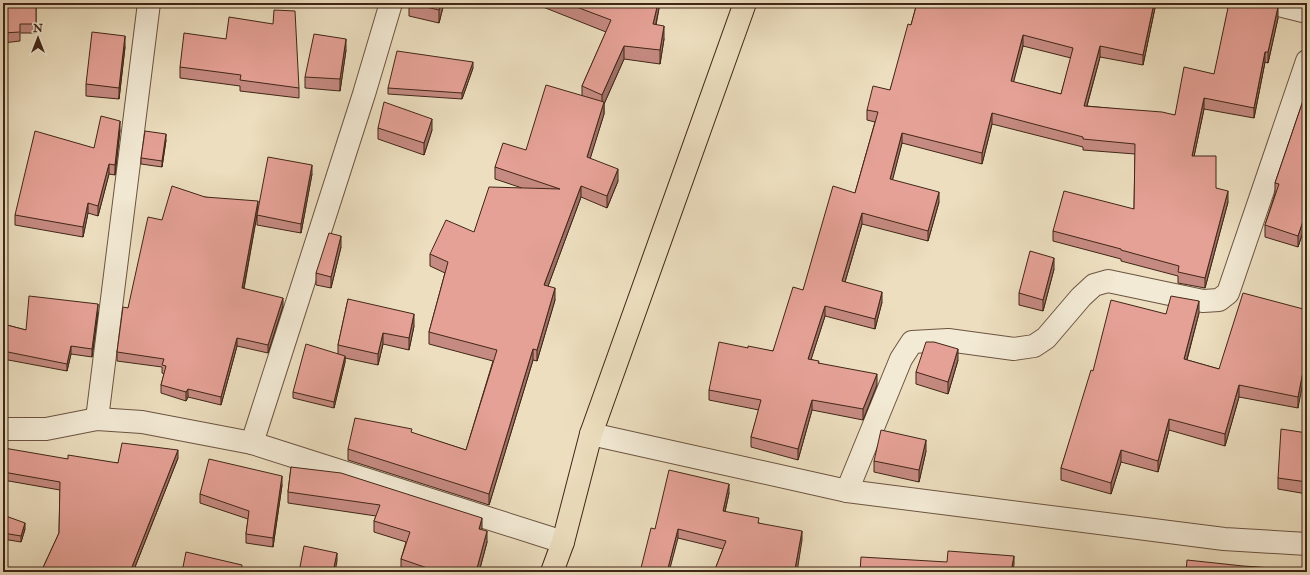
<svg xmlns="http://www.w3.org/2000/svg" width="1310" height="575" font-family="'IM FELL Double Pica',serif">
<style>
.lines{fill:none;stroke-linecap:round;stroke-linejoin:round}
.minor-casing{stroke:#6c5441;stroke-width:24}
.tertiary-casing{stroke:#6c5441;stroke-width:24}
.trunk-casing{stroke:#412617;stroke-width:24}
.minor{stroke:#f3ead5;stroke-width:22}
.tertiary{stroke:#f3ead5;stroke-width:22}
.trunk{stroke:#ecdebf;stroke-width:22}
.wall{fill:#c58a81;stroke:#412617;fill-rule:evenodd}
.shaded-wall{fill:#a07169;stroke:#412617}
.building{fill:#e5a196;stroke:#412617;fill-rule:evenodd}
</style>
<rect width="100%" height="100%" fill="#ecdebf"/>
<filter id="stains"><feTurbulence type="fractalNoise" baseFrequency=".005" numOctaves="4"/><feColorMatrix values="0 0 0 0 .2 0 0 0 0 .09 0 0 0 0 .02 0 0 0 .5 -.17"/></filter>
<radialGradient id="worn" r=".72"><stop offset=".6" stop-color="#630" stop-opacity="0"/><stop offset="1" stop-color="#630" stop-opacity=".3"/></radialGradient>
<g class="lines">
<g class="minor-casing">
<g id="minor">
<polyline points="1270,3 1307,12"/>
<polyline points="97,419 149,3"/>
<polyline points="3,429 46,429 97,419 142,422 252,443 563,542"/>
<polyline points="252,443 364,94 391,3"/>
<polyline points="847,491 901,359 912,342 948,340 1014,349 1034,346 1046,338 1081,297 1094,285 1108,281 1203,301 1219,300 1228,293 1307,61"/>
</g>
</g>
<g class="tertiary-casing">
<polyline id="tertiary" points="591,434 847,491 1224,539 1307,544"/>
</g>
<g class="trunk-casing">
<polyline id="trunk" points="552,572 563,542 591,434 745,3"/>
</g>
<use href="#minor" class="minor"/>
<use href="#tertiary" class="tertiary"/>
<use href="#trunk" class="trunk"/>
</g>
<g class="wall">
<polygon points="3,3 36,3 36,33 20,33 20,41 3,43"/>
<polygon points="345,3 364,3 363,7"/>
<polygon points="409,3 444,3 439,23 409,16"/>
<polygon points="533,3 660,3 656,25 664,39 660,64 624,59 604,104 604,114 590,158 618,181 607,208 581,197 548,286 555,300 537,361 533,360 489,505 348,460 348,449 412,433 466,450 493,361 429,344 429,332 445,273 430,266 430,254 474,232 522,188 495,179 495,167 526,150 582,96 582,86 606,32"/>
<path d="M 917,3 L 1156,3 L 1143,65 L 1100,57 L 1087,106 L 1175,115 L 1214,74 L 1278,18 L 1268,63 L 1265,62 L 1254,118 L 1204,109 L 1194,156 L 1216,188 L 1228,202 L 1205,288 L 1178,283 L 1178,276 L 1121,261 L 1121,259 L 1053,241 L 1053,231 L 1134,209 L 1135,154 L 1083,150 L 1083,147 L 992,124 L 982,164 L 902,143 L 892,180 L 939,202 L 928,241 L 862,224 L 845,282 L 882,302 L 875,329 L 825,316 L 811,359 L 819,363 L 877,385 L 863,420 L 812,410 L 798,460 L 751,447 L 751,437 L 759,410 L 709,400 L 709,390 L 748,348 L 773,351 L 803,290 L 855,193 L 875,122 L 867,120 L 867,110 L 890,90 L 911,25 ZM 1023,46 L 1071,58 L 1061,94 L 1013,82 Z"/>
<polygon points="226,39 299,88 299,98 240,91 240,86 180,78 180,67"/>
<polygon points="125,47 119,99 86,96 86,84"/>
<polygon points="346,50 340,91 305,88 305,77"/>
<polygon points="473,68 462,99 388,94 388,88"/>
<polygon points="1307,89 1307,220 1298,247 1265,237 1265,225 1275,194 1275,183"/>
<polygon points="378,128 432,130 424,155 378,139"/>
<polygon points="120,130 115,175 109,174 98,216 88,213 83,237 15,225 15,215 94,148"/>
<polygon points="166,140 162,167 141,164 141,158"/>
<polygon points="312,174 301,233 257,225 257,215"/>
<polygon points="205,197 258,209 244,289 283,306 268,353 237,346 221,405 188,397 186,401 161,393 161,385 164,374 162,373 162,367 117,361 117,352 128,308 162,220"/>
<polygon points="341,247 331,288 316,285 316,273"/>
<polygon points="1054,269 1043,311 1019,305 1019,293"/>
<polygon points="348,299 414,326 409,350 383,344 378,365 345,358 345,362 334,408 293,398 293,392 338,354 338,345"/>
<polygon points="1307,310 1298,408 1239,397 1225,446 1169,430 1158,472 1121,462 1111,494 1061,480 1061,468 1093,371 1166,314 1199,313 1187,360 1219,369"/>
<polygon points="98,312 92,357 71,354 67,371 3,359 3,324 26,330"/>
<polygon points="958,360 948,394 916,384 916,372"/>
<polygon points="1307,433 1307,494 1278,489 1278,478"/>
<polygon points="926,451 919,482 874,472 874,461"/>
<polygon points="3,455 118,463 178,458 133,572 41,572 59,533 60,490 3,480"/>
<polygon points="291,467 482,530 487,542 479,572 406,572 401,570 401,559 406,542 374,532 374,521 376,516 288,503 288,492"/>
<polygon points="282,485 273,547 246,543 246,534 248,519 200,503 200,494"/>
<polygon points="729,493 725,512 759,523 802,540 714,572 723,549 678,538 655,529"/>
<polygon points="3,515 25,529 21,542 3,539"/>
</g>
<g class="shaded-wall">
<polygon points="441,3 444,3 439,23 439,10"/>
<polygon points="658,3 660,3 653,38 653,24"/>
<polygon points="1154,3 1156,3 1143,65 1143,55"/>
<polygon points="1278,7 1278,18 1268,63 1268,52"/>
<polygon points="664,26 664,39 660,64 660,50"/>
<polygon points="1023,35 1023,46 1011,92 1011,81"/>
<polygon points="125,36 125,47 119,99 119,88"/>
<polygon points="346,39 346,50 340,91 340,79"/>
<polygon points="624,46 624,59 604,104 604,114 587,169 587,157 602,108 602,95"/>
<polygon points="1100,46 1100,57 1084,116 1084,106"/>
<polygon points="1265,52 1265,62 1254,118 1254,108"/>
<polygon points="473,62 473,68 462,99 462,93"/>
<polygon points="1204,98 1204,109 1192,166 1192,156"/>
<polygon points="992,113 992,124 982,164 982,153"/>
<polygon points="432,119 432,130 424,155 424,143"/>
<polygon points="120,121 120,130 115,175 115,165"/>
<polygon points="902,133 902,143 890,190 890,179"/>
<polygon points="166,134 166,140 162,167 162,161"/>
<polygon points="109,164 109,174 98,216 98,206"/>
<polygon points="312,165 312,174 301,233 301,224"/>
<polygon points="618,169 618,181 607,208 607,196"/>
<polygon points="581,186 581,197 544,297 544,285"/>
<polygon points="1228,191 1228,202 1205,288 1205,278"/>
<polygon points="939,192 939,202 928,241 928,231"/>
<polygon points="258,201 258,209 242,297 242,288"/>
<polygon points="88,203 88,213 83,237 83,227"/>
<polygon points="1307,209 1307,220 1298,247 1298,236"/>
<polygon points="862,213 862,224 842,292 842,281"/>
<polygon points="341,236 341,247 331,288 331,277"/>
<polygon points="1054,258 1054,269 1043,311 1043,300"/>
<polygon points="555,288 555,300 537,361 537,350"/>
<polygon points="882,292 882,302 875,329 875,319"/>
<polygon points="283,298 283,306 268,353 268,345"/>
<polygon points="1199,301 1199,313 1184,370 1184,359"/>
<polygon points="98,304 98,312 92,357 92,349"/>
<polygon points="825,306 825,316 808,369 808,359"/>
<polygon points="414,314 414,326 409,350 409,338"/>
<polygon points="383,333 383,344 378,365 378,354"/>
<polygon points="237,338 237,346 221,405 221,397"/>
<polygon points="71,346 71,354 67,371 67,364"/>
<polygon points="533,349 533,360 489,505 489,494"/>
<polygon points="958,349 958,360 948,394 948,382"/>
<polygon points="1307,351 1307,362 1298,408 1298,397"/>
<polygon points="345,356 345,362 334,408 334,402"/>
<polygon points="877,374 877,385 863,420 863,409"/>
<polygon points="1239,385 1239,397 1225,446 1225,434"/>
<polygon points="188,389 188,397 186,401 186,392"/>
<polygon points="812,400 812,410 798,460 798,449"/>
<polygon points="1169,419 1169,430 1158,472 1158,461"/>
<polygon points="926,440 926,451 919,482 919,470"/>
<polygon points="178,450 178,458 133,572 130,572"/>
<polygon points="1121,450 1121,462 1111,494 1111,483"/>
<polygon points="282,476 282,485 273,547 273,538"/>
<polygon points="729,484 729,493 723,520 723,511"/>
<polygon points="482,518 482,529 479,540 479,529"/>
<polygon points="25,523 25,529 21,542 21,536"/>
<polygon points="678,529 678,538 669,572 667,572"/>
<polygon points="487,531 487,542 479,572 476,572"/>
<polygon points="802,531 802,540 797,572 795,569"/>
<polygon points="337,553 337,561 335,572 333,572"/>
<polygon points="1014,556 1014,565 1012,572 1011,572"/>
</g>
<g class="building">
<polygon points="3,3 36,3 36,24 20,24 20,32 3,33"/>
<polygon points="409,3 441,3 439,10"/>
<polygon points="566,3 658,3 653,24 664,26 660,50 624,46 602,95 582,86 611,20"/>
<path d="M 917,3 L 1154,3 L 1143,55 L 1100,46 L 1084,106 L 1162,112 L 1175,115 L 1184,67 L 1214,74 L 1229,3 L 1265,3 L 1278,7 L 1268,52 L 1265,52 L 1254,108 L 1204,98 L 1192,156 L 1216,156 L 1216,188 L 1228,191 L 1205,278 L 1178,272 L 1179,266 L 1121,250 L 1121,249 L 1053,231 L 1064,191 L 1134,209 L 1135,144 L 1083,139 L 1083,137 L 992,113 L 982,153 L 902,133 L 890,179 L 939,192 L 928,231 L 862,213 L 842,281 L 882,292 L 875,319 L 825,306 L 808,359 L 819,361 L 818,363 L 877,374 L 863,409 L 812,400 L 798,449 L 751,437 L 761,400 L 709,390 L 719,342 L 748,348 L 748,346 L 773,351 L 793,287 L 803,290 L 833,186 L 855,193 L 878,112 L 867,110 L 873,86 L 890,90 L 908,24 L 911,25 ZM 1023,35 L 1073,48 L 1061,94 L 1011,81 Z"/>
<polygon points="274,10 295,11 299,88 240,80 241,75 180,67 184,33 226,39 229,17 273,24"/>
<polygon points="92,32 125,36 119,88 86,84"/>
<polygon points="314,34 346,39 340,79 305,77"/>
<polygon points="397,51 473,62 462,93 388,88"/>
<polygon points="546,85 604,102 587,157 618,169 607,196 581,186 544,285 555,288 537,350 533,349 489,494 348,449 355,418 412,429 411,432 466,450 497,350 429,332 448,262 430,254 446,220 474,232 489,187 560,189 495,167 503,143 526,150"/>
<polygon points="1307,89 1307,209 1298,236 1265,225 1279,184 1275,183"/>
<polygon points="384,102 432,119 424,143 378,128"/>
<polygon points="101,116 120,121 115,165 109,164 98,206 88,203 83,227 15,215 35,131 94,148"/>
<polygon points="145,131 166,134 162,161 141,158"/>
<polygon points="268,157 312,165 301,224 257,215"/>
<polygon points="172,186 205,197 258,201 242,288 283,298 268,345 237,338 221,397 188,389 186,392 161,385 166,366 162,365 164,359 117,352 123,307 128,308 148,217 162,220"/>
<polygon points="329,233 341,236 331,277 316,273"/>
<polygon points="1030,251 1054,258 1043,300 1019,293"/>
<polygon points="1243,293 1307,310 1307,351 1298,397 1239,385 1225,434 1169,419 1158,461 1121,450 1111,483 1061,468 1091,370 1093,371 1111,300 1166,314 1171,296 1199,301 1184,359 1219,369"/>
<polygon points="29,296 98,304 92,349 71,346 67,364 3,351 3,324 26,330"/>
<polygon points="348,299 414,314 409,338 383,333 378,354 338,345"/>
<polygon points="926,342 934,342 958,349 948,382 916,372"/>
<polygon points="306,344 345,356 334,402 293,392"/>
<polygon points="1281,429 1307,433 1307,482 1278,478"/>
<polygon points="881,430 926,440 919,470 874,461"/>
<polygon points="122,443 178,450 130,572 41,572 59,533 60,482 3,472 3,455 4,448 68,459 68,455 118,463"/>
<polygon points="209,459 282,476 273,538 246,534 249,511 200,494"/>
<polygon points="291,467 341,473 482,518 479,529 487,531 476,572 436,572 436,571 401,559 410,532 374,521 380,505 288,492"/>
<polygon points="669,470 729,484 723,511 759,518 758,523 802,531 795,569 850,572 714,572 726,541 678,529 667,572 640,572 651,528 655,529"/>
<polygon points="3,515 25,523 21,536 3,533"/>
<polygon points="304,546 337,553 333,572 299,572"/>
<polygon points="948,551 1014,556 1011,572 860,572 861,557 947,562"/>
<polygon points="186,552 242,565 241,572 182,572"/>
<polygon points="1187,560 1243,566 1273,568 1273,572 1186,572"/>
</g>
<rect width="1310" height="575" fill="none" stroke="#ecdebf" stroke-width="16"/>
<rect x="4" y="4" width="1302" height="567" fill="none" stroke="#412617" stroke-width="2"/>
<rect x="8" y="8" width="1294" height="559" fill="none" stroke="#412617"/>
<g transform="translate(38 38)" stroke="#f3ead5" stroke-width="3" paint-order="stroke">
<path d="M0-3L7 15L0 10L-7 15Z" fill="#412617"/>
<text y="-6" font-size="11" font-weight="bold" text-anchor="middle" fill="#412617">N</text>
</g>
<rect width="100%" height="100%" filter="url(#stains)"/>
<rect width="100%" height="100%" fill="url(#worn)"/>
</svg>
